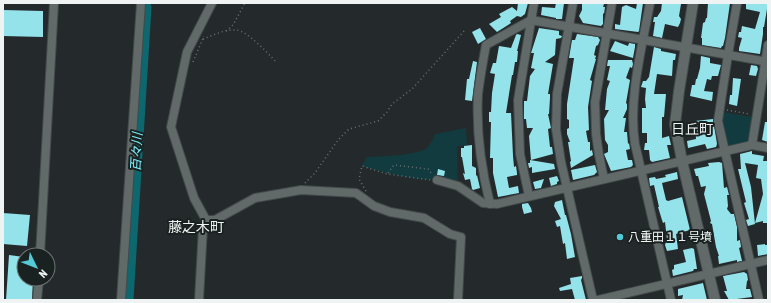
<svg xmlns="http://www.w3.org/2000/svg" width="771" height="303" font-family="'Asap Condensed','Noto Sans JP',sans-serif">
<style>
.green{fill:#123b3f}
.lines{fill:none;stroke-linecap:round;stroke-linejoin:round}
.river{stroke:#0c676f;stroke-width:13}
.building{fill:#94e2ea}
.minor-casing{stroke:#43494a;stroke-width:10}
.tertiary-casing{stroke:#43494a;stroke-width:12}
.path{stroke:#6c7172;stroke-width:1.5;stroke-dasharray:1 3;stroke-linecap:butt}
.minor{stroke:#616969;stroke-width:8}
.tertiary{stroke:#616969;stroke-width:10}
.poi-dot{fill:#52cbd7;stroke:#1a2121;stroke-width:1.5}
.labels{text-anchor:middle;stroke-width:4;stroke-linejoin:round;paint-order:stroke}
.poi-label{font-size:12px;fill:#eff3f3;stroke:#1a2121;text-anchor:start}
.water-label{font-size:13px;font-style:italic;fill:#7cf0fc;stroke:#1a2121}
.quarter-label{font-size:14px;fill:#eff3f3;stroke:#1a2121}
</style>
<rect width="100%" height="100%" fill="#242a2b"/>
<g class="green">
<polygon points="722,112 752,117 748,140 745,144 731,147 726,144 722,122"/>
<path d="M 466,128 L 467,145 L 457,146 L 458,183 L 436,178 C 425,184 375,170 362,166 L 367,157 C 379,157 418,155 427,148 C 431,144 433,139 435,134 Z"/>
</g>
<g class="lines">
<polyline class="river" points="127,300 145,7"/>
</g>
<g class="building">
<polygon points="518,3 528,3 525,14 521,17 517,16 510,21 511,23 497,32 489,24 501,17 499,14 512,7 517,11"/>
<polygon points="556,3 564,3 562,19 556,19 556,18 541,15 542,7 555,8"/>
<polygon points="582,3 604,4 603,7 605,7 604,14 603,13 603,24 601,26 583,23 579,16 582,10"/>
<polygon points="637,3 643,3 639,31 638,32 615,29 615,24 620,25 622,7 626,5 636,9"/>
<polygon points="662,3 678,3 681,4 679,16 681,19 680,23 678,27 665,24 662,38 653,36 655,22 653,22 654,17 657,17 661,11"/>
<polygon points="708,3 730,3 725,38 723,46 722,46 721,48 702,45 702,38 701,38 703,23 705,22 706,18 707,18"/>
<polygon points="746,3 768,3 764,27 763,27 763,34 760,54 739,51 739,48 742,38 738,37 739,32 741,32 742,26 755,29 760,12 746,9"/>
<polygon points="3,10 43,11 43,37 3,36"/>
<polygon points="480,28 486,39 478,44 472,32"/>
<polygon points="539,28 559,31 559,35 562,36 561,38 556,39 555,55 545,62 553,64 548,94 550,94 550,98 549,114 548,114 551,128 548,129 550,147 552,147 553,154 531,160 529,136 533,128 527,128 526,119 524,119 524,101 527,101 530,76 535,69 531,68 534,53 531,53"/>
<polygon points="517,34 521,35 517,51 518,51 517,62 515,62 513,75 512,75 506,113 511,113 513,156 514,167 516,166 517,173 517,175 507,177 509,188 518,186 519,193 498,197 493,173 493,158 490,158 491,122 489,122 489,112 491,112 492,93 495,74 490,73 493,63 496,63 499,46 511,48 516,35"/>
<polygon points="577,34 598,37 600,40 598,45 596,46 594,55 596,56 595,59 596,59 590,80 592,81 588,107 589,130 586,131 588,142 590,142 590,151 592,150 593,155 571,168 570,162 571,161 568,142 570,142 567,134 567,129 569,128 569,120 567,119 567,104 574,58 569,58 572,40 575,40"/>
<polygon points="615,41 628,46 629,43 635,44 635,47 633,58 610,51"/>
<polygon points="654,47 661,49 661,51 676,54 675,60 673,60 672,76 657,74 654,94 666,94 664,117 662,117 662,138 669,136 671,145 667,145 670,158 652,162 650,160 649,150 644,150 645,143 647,143 647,133 642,133 642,108 646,108 645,99 646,88 641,87 643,81 646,81 649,77"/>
<polygon points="701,56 710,58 710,63 721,65 718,76 712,76 711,80 707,79 704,91 713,92 712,101 690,96 692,85 695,85 696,79 697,79 700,68"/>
<polygon points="608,60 632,60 633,64 632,68 630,67 626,78 630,80 626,103 627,104 627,109 623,118 626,118 624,132 627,132 628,144 629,143 630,149 626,150 628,160 632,160 633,165 631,167 611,171 604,154 608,152 608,145 605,140 604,119 609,110 605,110 607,89 610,81 607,80 610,66 607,66"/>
<polygon points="473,61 477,62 472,101 465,100 467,79 469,79"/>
<polygon points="751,65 757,66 758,69 756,76 749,75"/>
<polygon points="733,78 741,79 737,106 729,104 730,95 732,95"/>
<polygon points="713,119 717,144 716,147 707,149 705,144 688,148 687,141 696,139 695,121"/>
<polygon points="765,122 768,122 768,142 762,140"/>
<polygon points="472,145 472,166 476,168 476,176 477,175 480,188 473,190 472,189 470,179 465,180 463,173 465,174 462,157 461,157 461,148 464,148 464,146"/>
<polygon points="752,151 752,154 764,156 763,161 768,161 768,223 763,223 763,221 755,223 763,194 761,179 756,178 758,165 745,163 751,187 755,224 748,226 746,220 749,219 744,203 746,202 738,169 741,169 740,154"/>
<polygon points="530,160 554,164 555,169 532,173 532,167 529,168 528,163 530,163"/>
<polygon points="719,162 722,163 724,188 727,187 729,195 727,195 728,206 727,209 731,214 734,214 737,227 737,241 740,240 741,247 739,248 742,261 737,262 737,260 719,264 718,256 719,256 716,247 712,224 710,223 711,221 704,194 706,186 701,187 698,176 696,176 694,169 709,166 708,163"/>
<polygon points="595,165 597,172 594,175 573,180 571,170"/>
<polygon points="438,169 445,171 444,176 437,175"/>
<polygon points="677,172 678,179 662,183 666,200 668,201 682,197 690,230 676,234 678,249 667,251 665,245 667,239 665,222 663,223 662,220 658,207 659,207 654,185 650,186 649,178 655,177 656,179 666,177 665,175"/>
<polygon points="557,176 559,181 557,182 557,184 551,186 549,178"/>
<polygon points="544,179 541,188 535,189 533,182"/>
<polygon points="562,200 565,215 566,215 571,234 575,257 567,259 565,243 563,244 560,226 557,227 555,221 561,219 554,206 555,202"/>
<polygon points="528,203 531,208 532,212 524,214 522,207 522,204"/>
<polygon points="3,213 30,215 27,246 3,244"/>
<polygon points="765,244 765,245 768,245 768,254 758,256 757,245"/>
<polygon points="692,248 694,249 697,269 694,269 693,271 673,276 672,270 674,269 674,265 686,262 683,250"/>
<polygon points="9,255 24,257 24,279 33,279 32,300 6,300"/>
<polygon points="744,272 747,274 748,280 747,281 746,289 750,289 752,297 729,300 724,291 727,291 723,276"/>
<polygon points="582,276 582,278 581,280 586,300 575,300 572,289 560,291 559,288 571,284 570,278"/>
<polygon points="703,283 707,300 682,300 683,295 678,296 678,289"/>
</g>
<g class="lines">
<g class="minor-casing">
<g id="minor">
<polyline points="573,3 557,94 556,129 561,162 593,300"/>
<path d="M 650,3 C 642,47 628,100 635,144 L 671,300"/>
<polyline points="737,3 728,55 718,121 759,300"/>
<polyline points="752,145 768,45"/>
<polyline points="604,179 599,155 596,134 595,102 612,3"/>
<polyline points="437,180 458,186 483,203 497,204 752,145 768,148"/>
<polyline points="529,196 520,154 518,100 534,3"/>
<path d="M 490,204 C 481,168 476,131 478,94 C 480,78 483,61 486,45 L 531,20 L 768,62"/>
<polyline points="206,220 215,220 255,198 301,190 356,193 374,206 390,212 424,218 450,234 461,237 458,300"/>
<polyline points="40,255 54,3"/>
<polyline points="37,300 39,279"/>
<polyline points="121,300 141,3"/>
<polyline points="199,300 203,227 206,220 194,198 171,127 187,52 212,3"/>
<polyline points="598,300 768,260"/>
</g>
</g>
<g class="tertiary-casing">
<polyline id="tertiary" points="693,3 679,91 675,124 682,161 715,300"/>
</g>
<g class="path">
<polyline points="226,31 233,25 245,3"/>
<path d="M 203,39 C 214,35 225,29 236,30 C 246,30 268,53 275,61"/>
<polyline points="193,62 204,36"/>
<polyline points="727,110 749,114"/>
<polyline points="388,173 394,165 428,169 432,174"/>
<polyline points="305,183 315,173 338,140 349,129 378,121 387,112 392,104 412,89 465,30"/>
<polyline points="366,191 359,179 362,166 387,174 431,180"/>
</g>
<use href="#minor" class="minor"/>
<use href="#tertiary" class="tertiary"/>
</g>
<circle class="poi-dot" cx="620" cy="237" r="4"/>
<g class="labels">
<g class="poi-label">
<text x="628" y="241">八重田１１号墳</text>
</g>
<g class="water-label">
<text transform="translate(136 152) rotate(-87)" y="5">百々川</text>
</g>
<g class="quarter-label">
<text x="692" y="134">日丘町</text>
<text x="196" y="232">藤之木町</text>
</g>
</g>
<rect width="771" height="303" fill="none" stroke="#eff3f3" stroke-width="8"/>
<g transform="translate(36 267) rotate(133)"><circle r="19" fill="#1a2121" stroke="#6f7575"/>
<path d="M0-3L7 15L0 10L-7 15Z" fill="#52cbd7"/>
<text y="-6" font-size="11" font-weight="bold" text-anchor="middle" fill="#eff3f3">N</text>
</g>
</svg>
